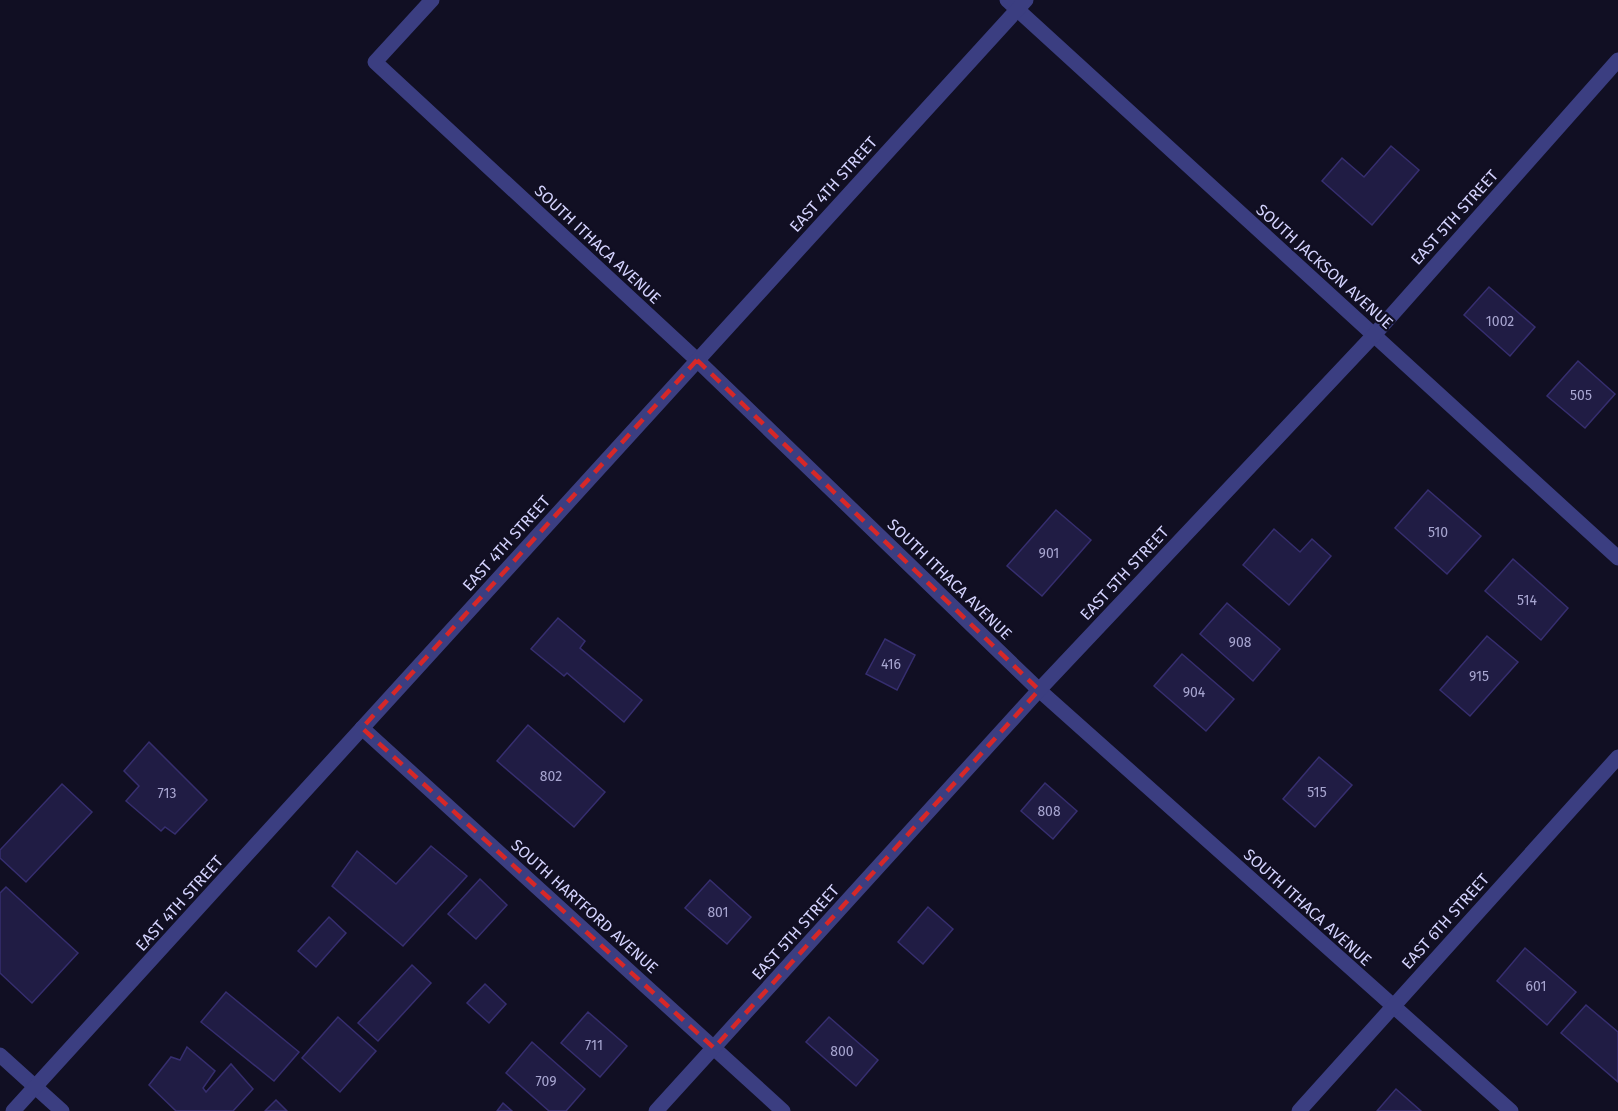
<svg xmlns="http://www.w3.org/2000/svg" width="1618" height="1111" font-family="'Fira Sans',sans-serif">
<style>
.building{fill:#201c44;stroke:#362e6f;stroke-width:1.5}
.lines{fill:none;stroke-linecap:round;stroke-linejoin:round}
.minor{stroke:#3b3e81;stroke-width:15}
.tertiary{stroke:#3b3e81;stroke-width:15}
.marked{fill:none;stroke:#d62828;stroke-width:4.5;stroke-dasharray:12 8;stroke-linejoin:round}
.labels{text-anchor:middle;stroke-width:4.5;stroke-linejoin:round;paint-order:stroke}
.number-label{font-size:14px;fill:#a7a5d0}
.street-label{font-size:16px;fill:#d4d3fe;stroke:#110f23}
</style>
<rect width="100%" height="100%" fill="#110f23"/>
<g class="building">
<polygon points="1391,146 1419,170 1372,225 1322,181 1342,158 1364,177"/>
<polygon points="1489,287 1535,327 1510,356 1464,315"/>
<polygon points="1578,361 1615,394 1585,428 1547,396"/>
<polygon points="1428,490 1481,536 1447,574 1395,528"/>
<polygon points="1056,510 1091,540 1042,596 1007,566"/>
<polygon points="1274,529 1300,552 1312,539 1331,556 1289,605 1243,565"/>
<polygon points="1513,559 1568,608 1541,640 1485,591"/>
<polygon points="1227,603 1280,649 1253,681 1200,634"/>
<polygon points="558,618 585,641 580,648 642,700 624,722 567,673 564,676 531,649"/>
<polygon points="1487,636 1518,662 1470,716 1440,690"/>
<polygon points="885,639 915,655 897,690 866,674"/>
<polygon points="1182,654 1234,699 1206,731 1154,686"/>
<polygon points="528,725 605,792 574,827 497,761"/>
<polygon points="149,742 207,800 175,834 165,827 161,831 126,801 139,786 124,771"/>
<polygon points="1319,757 1352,785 1315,827 1283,799"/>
<polygon points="1045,783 1077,811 1053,839 1021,811"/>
<polygon points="62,784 92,812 26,882 0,858 0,850"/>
<polygon points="431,846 467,876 403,946 332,886 357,851 396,884"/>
<polygon points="480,879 507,905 476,939 448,914"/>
<polygon points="710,880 751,917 727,944 685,908"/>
<polygon points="6,887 78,953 32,1003 0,973 0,893"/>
<polygon points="928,907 953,929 923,964 898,942"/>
<polygon points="329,917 346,933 316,967 298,951"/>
<polygon points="1525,948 1576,992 1547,1025 1497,981"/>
<polygon points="412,965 431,983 378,1041 358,1023"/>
<polygon points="485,984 506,1004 489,1023 467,1003"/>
<polygon points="226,992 299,1052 274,1081 201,1022"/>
<polygon points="1586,1005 1618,1032 1618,1082 1561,1033"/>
<polygon points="588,1012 627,1046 600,1077 561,1043"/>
<polygon points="338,1017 376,1051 340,1092 302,1058"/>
<polygon points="829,1017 878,1060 856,1086 806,1042"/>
<polygon points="532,1042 585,1089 566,1111 549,1111 506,1073"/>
<polygon points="187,1047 215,1071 203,1088 206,1092 231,1064 253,1089 233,1111 176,1111 149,1085 171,1057 180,1060"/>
<polygon points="1396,1089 1421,1111 1377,1111"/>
<polygon points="276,1100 287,1111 265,1111"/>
<polygon points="503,1103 512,1111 497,1111"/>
</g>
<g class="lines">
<g class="minor">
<polyline points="432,0 375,62 697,360 1039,690 1511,1111"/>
<polyline points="1007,0 1618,558"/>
<polyline points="362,728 783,1111"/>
<polyline points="0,1055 62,1111"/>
<polyline points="656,1111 1039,690 1374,335 1618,60"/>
<polyline points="1299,1111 1618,757"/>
</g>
<polyline class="tertiary" points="13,1111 1026,0"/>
</g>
<path class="marked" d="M 697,360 L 1039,690 L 714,1048 L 362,728 Z"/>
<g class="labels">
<g class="number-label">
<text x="1500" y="326">1002</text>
<text x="1581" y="400">505</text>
<text x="1438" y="537">510</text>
<text x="1049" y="558">901</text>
<text x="1527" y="605">514</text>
<text x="1240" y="647">908</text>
<text x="891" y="669">416</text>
<text x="1479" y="681">915</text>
<text x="1194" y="697">904</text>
<text x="551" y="781">802</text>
<text x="1317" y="797">515</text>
<text x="167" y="798">713</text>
<text x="1049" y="816">808</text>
<text x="718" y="917">801</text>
<text x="1536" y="991">601</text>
<text x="594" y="1050">711</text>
<text x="842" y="1056">800</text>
<text x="546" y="1086">709</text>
</g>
<g class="street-label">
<text transform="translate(833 184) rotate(-48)" y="6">EAST 4TH STREET</text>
<text transform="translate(1454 217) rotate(-48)" y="6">EAST 5TH STREET</text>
<text transform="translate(598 244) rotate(43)" y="6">SOUTH ITHACA AVENUE</text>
<text transform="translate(1325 266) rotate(42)" y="6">SOUTH JACKSON AVENUE</text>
<text transform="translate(506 543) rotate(-48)" y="6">EAST 4TH STREET</text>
<text transform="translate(1124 573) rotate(-47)" y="6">EAST 5TH STREET</text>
<text transform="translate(950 579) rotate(44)" y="6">SOUTH ITHACA AVENUE</text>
<text transform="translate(179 903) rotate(-48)" y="6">EAST 4TH STREET</text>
<text transform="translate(585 906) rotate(42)" y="6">SOUTH HARTFORD AVENUE</text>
<text transform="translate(1308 907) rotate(42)" y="6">SOUTH ITHACA AVENUE</text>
<text transform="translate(1445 921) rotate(-48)" y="6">EAST 6TH STREET</text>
<text transform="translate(795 932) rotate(-48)" y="6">EAST 5TH STREET</text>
</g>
</g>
</svg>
